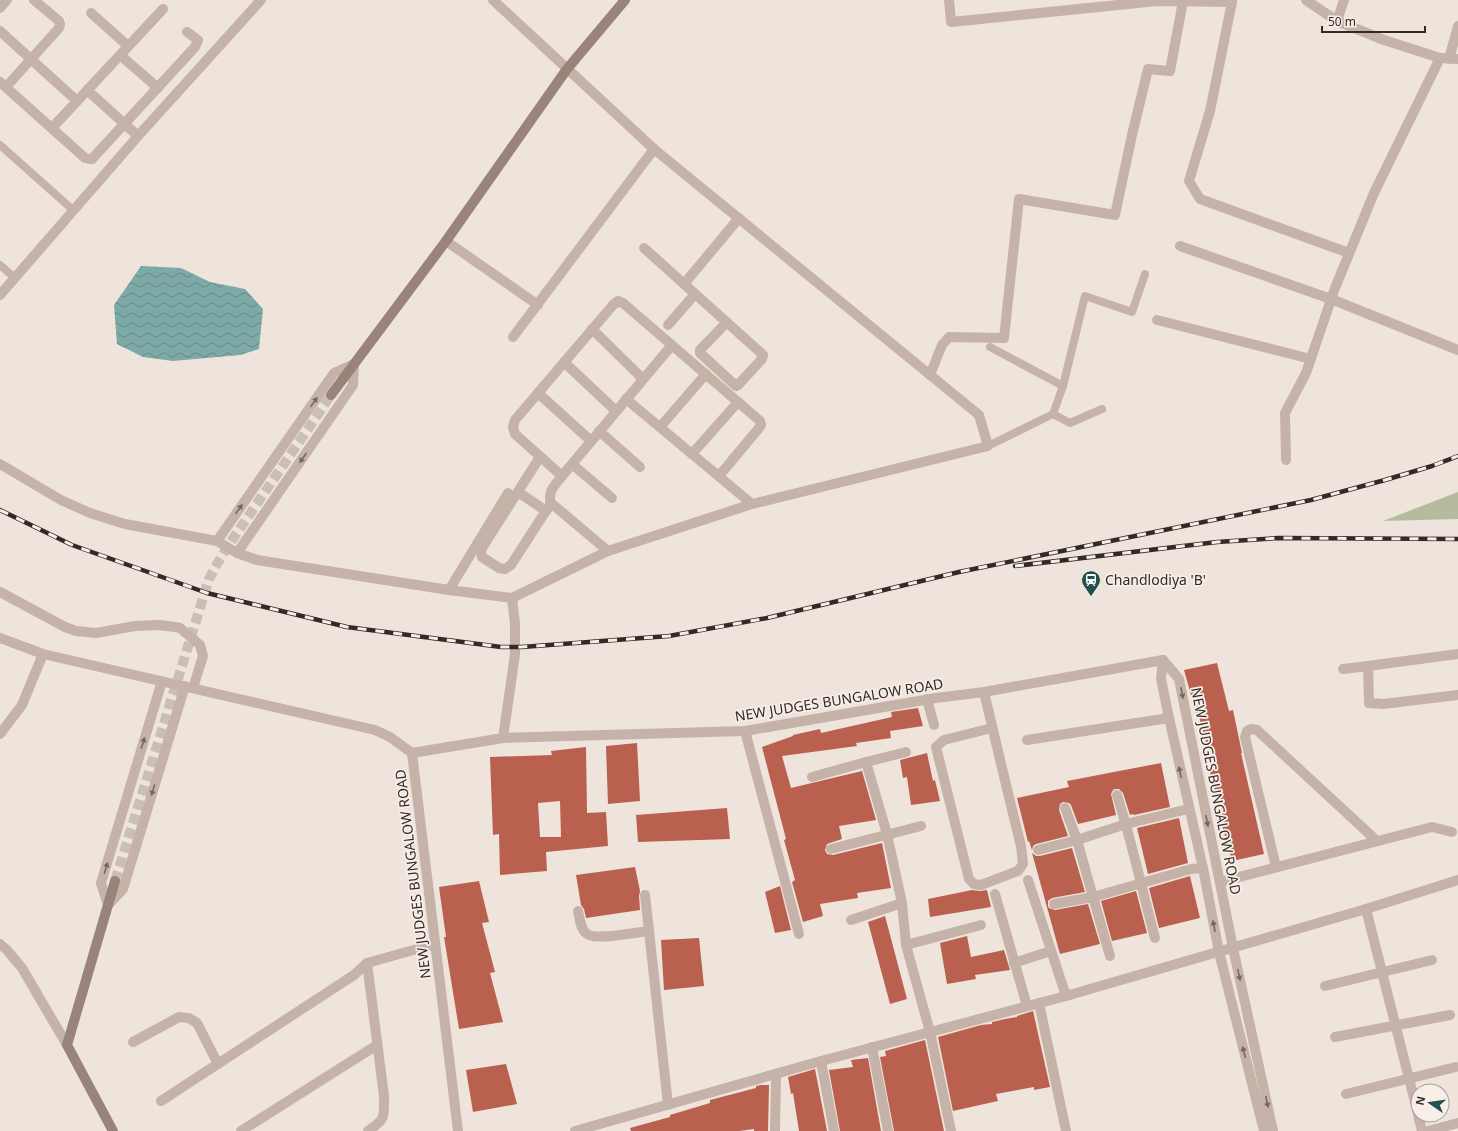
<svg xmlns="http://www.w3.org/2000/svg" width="1458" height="1131" font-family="'Noto Sans',sans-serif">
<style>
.green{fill:#b4bc9d}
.water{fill:url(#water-waves)}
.building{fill:#b9604f;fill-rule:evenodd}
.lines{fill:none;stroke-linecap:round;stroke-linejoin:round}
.secondary-tunnel{stroke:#c9bfb7;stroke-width:10;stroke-dasharray:10 5;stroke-linecap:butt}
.lane{stroke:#c5b3a9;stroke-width:8}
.street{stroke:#c5b3a9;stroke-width:10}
.secondary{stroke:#99837a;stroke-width:10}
.rail-casing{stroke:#332a28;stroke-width:4.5}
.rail{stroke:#f7eee7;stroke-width:3;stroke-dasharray:9;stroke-linecap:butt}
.oneway{fill:#756862}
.labels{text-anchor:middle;stroke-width:3.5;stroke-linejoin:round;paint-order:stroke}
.poi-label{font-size:14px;fill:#332a28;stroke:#f7eee7;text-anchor:start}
.street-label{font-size:14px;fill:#332a28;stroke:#f7eee7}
</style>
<defs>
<pattern id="water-waves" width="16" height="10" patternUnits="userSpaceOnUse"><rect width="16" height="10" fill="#7da9a7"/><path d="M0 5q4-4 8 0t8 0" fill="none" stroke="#678a88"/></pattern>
</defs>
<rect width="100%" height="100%" fill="#efe4db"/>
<polygon class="green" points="1458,492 1458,519 1383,521"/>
<polygon class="water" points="141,266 181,268 210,282 245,289 263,309 259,349 240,355 173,361 143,357 117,344 114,305"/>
<g class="building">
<polygon points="1217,663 1229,711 1233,710 1242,753 1241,753 1264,854 1232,861 1220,818 1222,818 1209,768 1213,767 1198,713 1196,713 1184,670"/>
<polygon points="918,708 923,726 890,731 891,738 856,743 857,746 782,756 791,788 862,771 876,820 839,826 842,839 827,844 825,850 827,854 833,855 882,843 891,888 857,893 858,898 820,904 823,916 803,922 792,882 795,880 784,840 786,839 762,747 793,736 793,735 820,729 821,733 892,717 891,712"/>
<polygon points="637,743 640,801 608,804 606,746"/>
<path d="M 586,747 L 587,813 L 606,812 L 608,846 L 546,852 L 547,871 L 500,875 L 499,834 L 493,835 L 490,757 L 552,755 L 551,751 ZM 560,801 L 561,837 L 540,837 L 538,803 Z"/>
<polygon points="927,753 933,781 935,780 940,801 911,805 907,777 903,778 900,760"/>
<polygon points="1161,763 1170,807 1134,815 1133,814 1130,815 1123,793 1119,789 1115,789 1113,790 1111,794 1116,815 1078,824 1071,805 1069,803 1063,802 1060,804 1059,810 1068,836 1036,844 1033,846 1032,850 1029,841 1028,842 1017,798 1069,787 1067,781"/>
<polygon points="727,808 730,839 638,842 636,815"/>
<polygon points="1179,818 1188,863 1148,874 1137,828"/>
<polygon points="1072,848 1085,892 1052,898 1048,901 1048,906 1049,908 1055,910 1088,904 1100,944 1060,954 1032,853 1036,856 1040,856"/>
<polygon points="635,867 640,891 639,896 640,910 586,918 584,909 581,905 576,875"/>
<polygon points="1190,876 1200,918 1159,928 1149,888"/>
<polygon points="479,881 489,922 482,923 495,972 490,973 503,1022 459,1029 444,937 446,937 439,887"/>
<polygon points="780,886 791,930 775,933 765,892"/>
<polygon points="972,890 980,891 987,890 991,907 930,917 928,899"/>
<polygon points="1136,891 1147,933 1112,941 1101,901"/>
<polygon points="885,916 907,999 890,1004 868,922"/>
<polygon points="967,936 971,957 1004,950 1010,970 975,975 976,979 947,984 940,943"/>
<polygon points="699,938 704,986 664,990 661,940"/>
<polygon points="1033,1011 1050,1087 1034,1090 1034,1087 996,1094 998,1101 953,1111 938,1037 981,1025 992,1024 992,1022 1005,1019 1017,1017 1017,1016"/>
<polygon points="925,1040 944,1131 894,1131 880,1057 886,1056 885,1051"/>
<polygon points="868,1058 881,1131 840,1131 829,1070 853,1067 851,1060"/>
<polygon points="506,1064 517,1104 473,1112 466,1070"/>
<polygon points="815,1069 827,1131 799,1131 793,1093 791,1094 788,1077"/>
<polygon points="761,1085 769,1085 768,1131 754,1131 754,1129 739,1131 631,1131 630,1128 670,1117 670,1115 710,1103 710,1100 756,1088 756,1086"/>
</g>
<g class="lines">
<polyline class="secondary-tunnel" points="115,881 209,579 217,564 228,546 331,395"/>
<g class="lane">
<polyline points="0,145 73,210"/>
<polyline points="0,265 15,278"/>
<polyline points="990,347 1063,386"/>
<polyline points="1053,414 1070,423 1102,409"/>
<polyline points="988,446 1053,414 1063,386 1085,296 1132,312 1145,274"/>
</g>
<g class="street">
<polyline points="949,0 951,22 1157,1 1232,2 1232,0"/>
<polyline points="1306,0 1337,21"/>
<polyline points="1344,0 1337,21 1384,40 1440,58"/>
<polyline points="1232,2 1210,111 1189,181 1200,199 1349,253"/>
<polyline points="0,8 7,0"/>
<polyline points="91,13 128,46"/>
<polyline points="0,31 77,101"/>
<polyline points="120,55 158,88"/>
<polyline points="1449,59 1458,26"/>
<polyline points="0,82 85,158 89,159 92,159 195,47 198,40 187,32"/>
<polyline points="6,87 59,28 60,24 59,21 34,0"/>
<polyline points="87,90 138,136"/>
<polyline points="52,128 163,9"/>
<polyline points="446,241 538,305"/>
<polyline points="1180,246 1331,299 1458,350"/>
<polyline points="644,248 761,353 763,355 762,359 738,385 736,386 700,353 700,350 727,322"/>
<polyline points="684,284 739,218"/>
<polyline points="0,295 138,136 261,0"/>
<polyline points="1157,320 1311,359"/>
<polyline points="668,325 695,294"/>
<polyline points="592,329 643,379"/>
<polyline points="513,337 654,149"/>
<polyline points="564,362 616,411"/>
<polyline points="930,375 942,345 949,337 1004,338 1019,199 1115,215 1132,135 1148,69 1170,71 1183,1"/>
<polyline points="538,393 591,441"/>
<polyline points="626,399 752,504"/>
<polyline points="660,427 706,374"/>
<polyline points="599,431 640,467"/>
<polyline points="692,454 738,402"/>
<polyline points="540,457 482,548 481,553 482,557 499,568 505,569 511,565 551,503"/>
<polyline points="1286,460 1285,413 1306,373 1335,288 1374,193 1440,58 1458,59"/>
<polyline points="0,464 61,500 90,513 125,524 217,541 237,553 257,560 449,590 512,598 608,551 752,504 988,446 979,415 654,149 493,0"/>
<polyline points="572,464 612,498"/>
<polyline points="562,476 672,345"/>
<polyline points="518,492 546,511"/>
<polyline points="217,541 334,373 354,364 353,385 237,553"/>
<path d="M 608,551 L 551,503 C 547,492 555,485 562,476 L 515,434 L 513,427 L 515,420 L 613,305 L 618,301 L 623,303 L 760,421 L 761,425 L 759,428 L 719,476"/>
<polyline points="449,590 508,493"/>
<polyline points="0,592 65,627 76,631 96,633 135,626 159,625 175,627 180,628 200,645 203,656 193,688"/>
<polyline points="0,638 43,654 375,730 390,737 412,753"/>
<polyline points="1458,654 1368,666 1369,703 1383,704 1458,695"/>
<polyline points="1163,660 1179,679 1233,948 1273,1131"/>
<polyline points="1163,660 1161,679 1169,718 1203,868 1219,952 1264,1131"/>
<polyline points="1343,669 1368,666"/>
<polyline points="162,681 101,883 108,905 123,889 185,686"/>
<path d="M 984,692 C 996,743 1008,794 1021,846 L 1023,864 L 1018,871 L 981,885 L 974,884 L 969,879 L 936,747 L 944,740 L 992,728"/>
<polyline points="927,699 934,725"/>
<polyline points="745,731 799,934"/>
<polyline points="0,734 22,705 43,654"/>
<polyline points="503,738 515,654 515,624 512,598"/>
<polyline points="1027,740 1169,718"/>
<polyline points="906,752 866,762 887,834 902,903 906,945 930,1032 951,1131"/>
<polyline points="812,777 866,762"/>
<path d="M 1117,795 C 1132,842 1142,890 1155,938"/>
<polyline points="1188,809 1126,824 1077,840 1093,897 1191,869 1203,868"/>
<polyline points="831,849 921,826"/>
<polyline points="1038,850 1077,840 1065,808"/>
<polyline points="1276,867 1245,737 1247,731 1251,729 1257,730 1377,841"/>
<polyline points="1028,880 1066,996"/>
<polyline points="1220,882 1432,827 1452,832"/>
<polyline points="995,894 1027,1006"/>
<polyline points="645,895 649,931"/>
<polyline points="1054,904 1093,897 1110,956"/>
<polyline points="1366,909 1418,1114"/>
<path d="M 578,911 C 580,919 580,929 587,934 C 596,941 636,932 649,931 L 668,1105"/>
<polyline points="851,920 902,903"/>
<polyline points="0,944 7,950 22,968 67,1045"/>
<polyline points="906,945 981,925"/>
<path d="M 367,963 L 384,1096 C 384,1117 386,1119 368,1131"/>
<polyline points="1014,963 1051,951"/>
<polyline points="1325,986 1432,960"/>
<polyline points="1039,1003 1066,1131"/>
<polyline points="1335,1037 1450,1015"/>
<polyline points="133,1042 179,1017 189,1018 197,1023 218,1064"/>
<polyline points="872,1047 888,1131"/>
<polyline points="821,1061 834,1131"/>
<polyline points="1346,1094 1456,1067"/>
<polyline points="161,1101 354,975 367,963 435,944"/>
<polyline points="1418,1115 1422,1131"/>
<polyline points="241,1131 377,1045"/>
<polyline points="458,1131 412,753 503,738 745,731 936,698 984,692 1163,660"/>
<polyline points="575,1131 821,1061 1066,996 1366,909 1458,880"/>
<polyline points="775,1131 776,1074"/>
<polyline points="1428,1131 1458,1123"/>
</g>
<g class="secondary">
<polyline points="331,395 446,241 567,69 625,0"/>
<polyline points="113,1131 67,1045 115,881"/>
</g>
<g class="rail-casing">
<g id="rail">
<polyline points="0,510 72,545 207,593 347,627 501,647 522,647 669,636 767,618 959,572 1311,500 1385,480 1432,466 1458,456"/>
<polyline points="1015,566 1217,542 1279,538 1458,539"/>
</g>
</g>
<use href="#rail" class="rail"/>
</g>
<defs><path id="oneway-solid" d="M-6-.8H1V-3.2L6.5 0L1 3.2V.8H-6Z"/></defs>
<g class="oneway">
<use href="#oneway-solid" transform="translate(314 402) rotate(-55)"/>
<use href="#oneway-solid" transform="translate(303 458) rotate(125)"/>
<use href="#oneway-solid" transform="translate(239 509) rotate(-55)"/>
<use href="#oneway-solid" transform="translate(1182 693) rotate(79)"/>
<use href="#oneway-solid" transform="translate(143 743) rotate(-73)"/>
<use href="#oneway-solid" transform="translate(1180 772) rotate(-102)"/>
<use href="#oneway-solid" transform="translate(153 790) rotate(107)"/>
<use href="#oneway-solid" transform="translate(1207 821) rotate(79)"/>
<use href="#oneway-solid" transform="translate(106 868) rotate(-73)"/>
<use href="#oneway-solid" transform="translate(1214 926) rotate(-101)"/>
<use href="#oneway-solid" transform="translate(1239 975) rotate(78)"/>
<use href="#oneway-solid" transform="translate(1244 1052) rotate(-104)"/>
<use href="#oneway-solid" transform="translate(1267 1102) rotate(78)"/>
</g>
<defs>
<g id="station-pin" transform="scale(1)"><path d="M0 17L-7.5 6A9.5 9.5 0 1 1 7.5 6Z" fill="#22504f" stroke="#f7eee7"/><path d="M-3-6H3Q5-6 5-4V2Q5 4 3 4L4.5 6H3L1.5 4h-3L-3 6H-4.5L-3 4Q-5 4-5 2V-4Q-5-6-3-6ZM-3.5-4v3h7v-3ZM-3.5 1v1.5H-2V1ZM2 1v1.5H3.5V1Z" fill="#fff"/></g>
</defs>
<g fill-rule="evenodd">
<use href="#station-pin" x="1091" y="580"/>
</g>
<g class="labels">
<g class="poi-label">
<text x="1105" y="585">Chandlodiya 'B'</text>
</g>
<g class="street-label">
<text transform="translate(839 700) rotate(-9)" y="5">NEW JUDGES BUNGALOW ROAD</text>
<text transform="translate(1216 791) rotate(79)" y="5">NEW JUDGES BUNGALOW ROAD</text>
<text transform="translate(413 874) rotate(-97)" y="5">NEW JUDGES BUNGALOW ROAD</text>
</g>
</g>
<g transform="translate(1430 1103) rotate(283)"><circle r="19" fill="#f7eee7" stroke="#a9a09b"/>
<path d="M0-3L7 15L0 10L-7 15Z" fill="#22504f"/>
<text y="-6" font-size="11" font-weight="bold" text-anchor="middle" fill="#332a28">N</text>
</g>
<path d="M1322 26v6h103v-6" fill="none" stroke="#332a28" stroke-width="2"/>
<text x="1328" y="26" font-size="12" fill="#332a28" stroke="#f7eee7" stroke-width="3" paint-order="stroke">50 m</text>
</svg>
